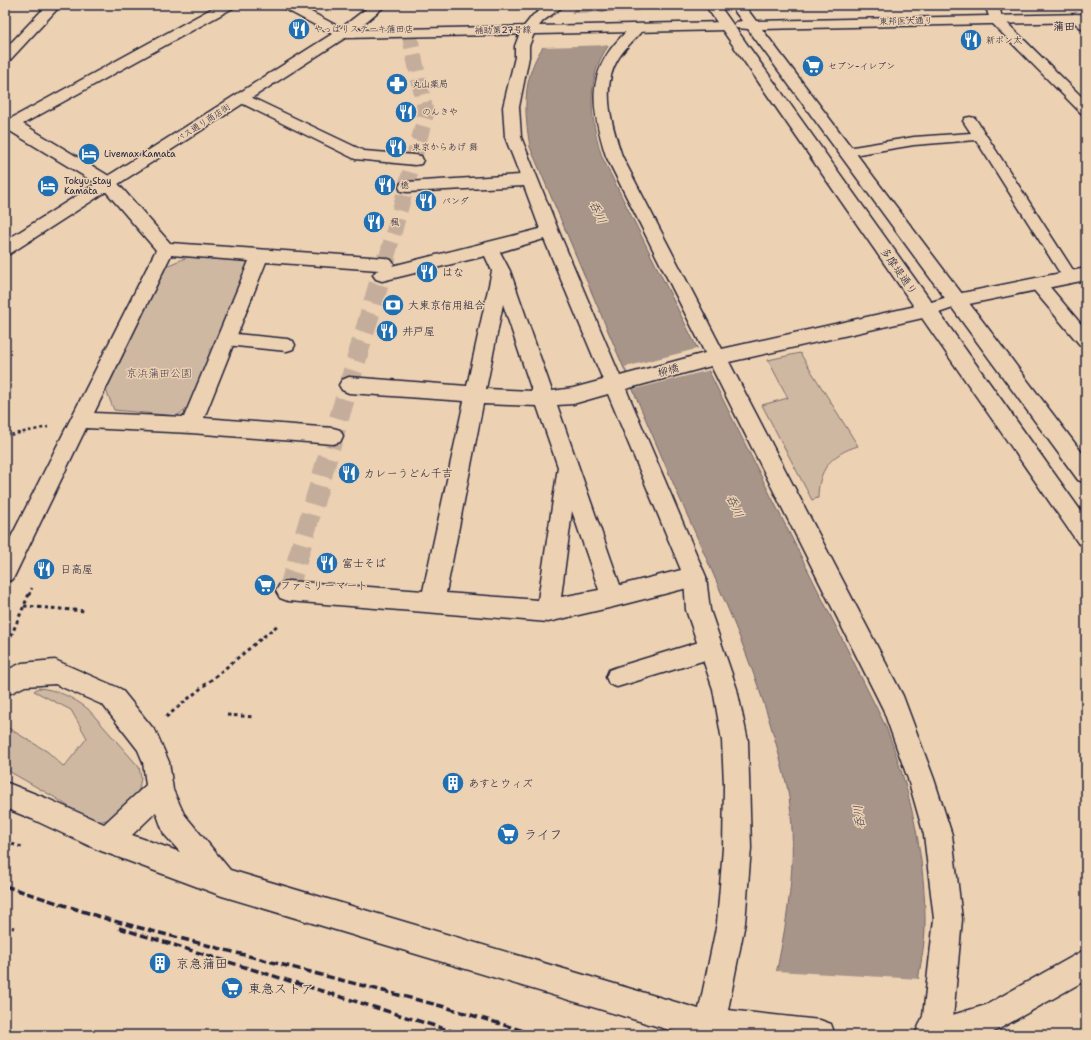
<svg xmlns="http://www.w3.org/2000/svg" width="1091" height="1040" font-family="'Shantell Sans','Klee One',sans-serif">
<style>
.green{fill:#cfb8a2;stroke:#786d6e}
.water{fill:#a7958a;stroke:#72676a}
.pier{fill:#ecd1b3}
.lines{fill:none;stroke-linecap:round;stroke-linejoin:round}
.pedestrian-tunnel-far1{stroke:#c4ae9b;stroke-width:16;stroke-dasharray:16 8;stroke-linecap:butt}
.pedestrian-tunnel{stroke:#c4ae9b;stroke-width:20;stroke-dasharray:20 10;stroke-linecap:butt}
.service-casing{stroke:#22223b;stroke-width:3}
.minor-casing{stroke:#22223b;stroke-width:3}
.tertiary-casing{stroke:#22223b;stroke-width:3}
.primary-casing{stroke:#22223b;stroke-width:3}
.path-far1{stroke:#22223b;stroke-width:2.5;stroke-dasharray:3 3;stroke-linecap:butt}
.path{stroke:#22223b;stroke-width:3;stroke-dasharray:3.5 3.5;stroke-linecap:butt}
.service{fill:#ecd1b3;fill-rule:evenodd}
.minor{fill:#ecd1b3;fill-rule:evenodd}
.tertiary{fill:#ecd1b3;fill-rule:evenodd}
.primary{fill:#ecd1b3;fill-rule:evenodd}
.rail{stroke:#22223b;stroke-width:3.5;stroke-dasharray:8 3.5;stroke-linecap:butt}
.labels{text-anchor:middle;stroke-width:3;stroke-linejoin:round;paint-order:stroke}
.far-street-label{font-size:9px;fill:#22223b;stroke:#ecd1b3}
.far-poi-label{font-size:9px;fill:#22223b;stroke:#ecd1b3;text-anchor:start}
.far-quarter-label{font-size:11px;font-weight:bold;fill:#22223b;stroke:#ecd1b3}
.street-label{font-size:11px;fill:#22223b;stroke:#ecd1b3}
.poi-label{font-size:11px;fill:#22223b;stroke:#ecd1b3;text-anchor:start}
.park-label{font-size:11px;fill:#454050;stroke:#ecd1b3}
.water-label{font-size:12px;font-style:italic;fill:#433f4f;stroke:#ecd1b3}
.near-poi-label{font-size:13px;fill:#22223b;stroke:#ecd1b3;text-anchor:start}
</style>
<rect width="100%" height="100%" fill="#ecd1b3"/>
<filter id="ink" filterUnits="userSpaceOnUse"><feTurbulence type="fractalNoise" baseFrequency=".025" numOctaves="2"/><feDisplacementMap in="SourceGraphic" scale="8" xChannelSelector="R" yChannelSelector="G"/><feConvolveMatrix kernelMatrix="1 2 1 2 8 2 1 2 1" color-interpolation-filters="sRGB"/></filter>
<g filter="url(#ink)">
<g class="green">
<polygon points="188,257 246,261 249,264 188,409 176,416 114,410 106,390 166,266"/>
<path d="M 800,353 L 858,446 C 831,454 818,470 818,498 L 812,500 L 762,405 L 788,398 L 768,360 Z"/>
<path d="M 38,688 C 56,689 74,698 88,709 L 139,767 L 141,778 L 138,794 L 114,818 L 99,822 L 86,818 L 54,797 L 5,769 L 5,726 L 48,752 L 64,767 L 87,738 L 71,710 L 34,691 Z"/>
</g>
<path class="water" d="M 579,5 L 643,5 C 629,21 611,38 601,58 C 586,90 592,125 602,157 L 886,727 C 911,792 926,859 925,929 C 924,950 919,972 916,993 L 776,974 C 789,913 799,848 787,786 C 784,773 780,760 777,747 C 753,659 714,576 677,492 C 627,377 579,262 530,147 C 524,112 522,77 543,47 C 554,32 567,19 579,5 Z"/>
<g class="pier">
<polygon points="641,11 612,45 541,47 570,13"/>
<polygon points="700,348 710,370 635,389 625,367"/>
<polygon points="775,971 920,979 910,1035 747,1035"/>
</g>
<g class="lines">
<polyline class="pedestrian-tunnel-far1" points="387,257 426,114 409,32"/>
<polyline class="pedestrian-tunnel" points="288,591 387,256"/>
<g class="service-casing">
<g id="service">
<polygon points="1075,14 1086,20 1086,30 1082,29 1069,18"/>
<polygon points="970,117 975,118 977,121 1075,273 1078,277 1075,281 1070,282 1065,281 976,140 914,145 847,156 842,155 840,152 842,149 847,148 914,137 971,133 963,121 965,118"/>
<polygon points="1038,279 1044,280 1086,330 1086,347 1080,345 1032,288 1030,284 1032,280"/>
<polygon points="226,333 287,339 293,341 295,345 293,349 287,351 226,345 220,343 218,339 220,335"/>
<polygon points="712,638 719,641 722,648 719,655 712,658 617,687 609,684 606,677 609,670 617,667"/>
</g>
</g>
<g class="minor-casing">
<g id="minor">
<path d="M 218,5 L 235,5 L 233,8 L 23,124 L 114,179 L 170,243 L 385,258 L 391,260 L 394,264 L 392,266 L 540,229 L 524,186 L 407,192 L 401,191 L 399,187 L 401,183 L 407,182 L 520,175 L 505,137 L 503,107 L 515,57 L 515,46 L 521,30 L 533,15 L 549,5 L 565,5 L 543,21 L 535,31 L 529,46 L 529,57 L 519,107 L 521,137 L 559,232 L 620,376 L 705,353 L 606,156 C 592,111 585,75 620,38 C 627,31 631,22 642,25 L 644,28 C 636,39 625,47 618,59 C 600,88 612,126 622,156 L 722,349 L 925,304 L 957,294 L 1086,268 L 1086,280 L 959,306 L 927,317 L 729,362 L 903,696 L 934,779 L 952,835 L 962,919 L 953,1018 L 946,1035 L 915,1035 L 923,1016 L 934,919 L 924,835 L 908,779 L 883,709 L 711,366 L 626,389 L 706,577 L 703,584 L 613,607 L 548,622 L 288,601 L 280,598 L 276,591 L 280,584 L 288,581 L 423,591 L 464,401 L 349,393 L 342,390 L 339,385 L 342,380 L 349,377 L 467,386 L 492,271 L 485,256 L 382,281 L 376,279 L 373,275 L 376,271 L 379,270 L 266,262 L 204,418 L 333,428 L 340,430 L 343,436 L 340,442 L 333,444 L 191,433 L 86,428 L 13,579 L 5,582 L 5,549 L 156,250 L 102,187 L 5,128 L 5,118 L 10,119 ZM 544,239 L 603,380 L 573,388 L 552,391 L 510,271 L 500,252 ZM 171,255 L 249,261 L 184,417 L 94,413 ZM 503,304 L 532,391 L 486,389 ZM 608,394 L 681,570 L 620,585 L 557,405 L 573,404 ZM 483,404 L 537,406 L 558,467 L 538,600 L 446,593 ZM 572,511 L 599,590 L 561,597 Z"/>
<polygon points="985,5 999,5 1002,18 1086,101 1086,115 1081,113 991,22"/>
<polygon points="242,93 364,151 415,155 421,156 423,160 421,164 415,165 355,159 237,101 234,98 237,95"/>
</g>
</g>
<g class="tertiary-casing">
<g id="tertiary">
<polygon points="47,5 61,5 10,60 5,61 5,49"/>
<polygon points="281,5 298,5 341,28 371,5 386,5 356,30 726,22 731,23 733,26 731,29 726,30 345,38 11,253 5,255 5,241 332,34 283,8"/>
<path d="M 695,567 L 703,570 L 706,577 L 710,610 L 737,689 L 748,741 L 751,848 L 745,923 L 728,1010 L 820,1020 L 831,1024 L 835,1035 L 686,1035 L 222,896 L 96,849 L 32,819 L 5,808 L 5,782 L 48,799 L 104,824 L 146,785 L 143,762 L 138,750 L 103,705 L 55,684 L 25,686 L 5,696 L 5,671 L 22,663 L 55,660 L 121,689 L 156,732 L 169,762 L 173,790 L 184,814 L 230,870 L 699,1009 L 717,923 L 723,848 L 724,784 L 722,741 L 713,689 L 686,610 L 684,577 L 687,570 ZM 156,812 L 164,834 L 180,852 L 132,835 Z"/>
<polygon points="1086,949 1086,980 992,1033 986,1035 918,1035 922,1024 986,1005"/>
</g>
</g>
<g class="primary-casing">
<g id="primary">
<polygon points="705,5 719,5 1086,518 1086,546 1078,543"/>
<polygon points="730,5 744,5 756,21 1086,14 1086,22 762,29 1086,458 1086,483 1078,480 748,29 736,28 734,25 736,22 742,21"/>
</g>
</g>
<g class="path-far1">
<polyline points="5,436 48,427"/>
<polyline points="29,595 32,588"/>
</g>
<g class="path">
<polyline points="24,606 85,611"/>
<polyline points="11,636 29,594"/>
<polyline points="227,715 254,717"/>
<polyline points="166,717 279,624"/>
<polyline points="5,842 22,847"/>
<polyline points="5,926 14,928"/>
</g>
<use href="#service" class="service"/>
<use href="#minor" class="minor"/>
<use href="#tertiary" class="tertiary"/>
<use href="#primary" class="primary"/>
<g class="rail">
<polyline points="5,886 110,920 445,1007 537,1035"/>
<polyline points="119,928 464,1035"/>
</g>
</g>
</g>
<defs>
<g id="restaurant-disc" transform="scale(1.15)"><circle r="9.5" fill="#1f6fb2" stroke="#ecd1b3"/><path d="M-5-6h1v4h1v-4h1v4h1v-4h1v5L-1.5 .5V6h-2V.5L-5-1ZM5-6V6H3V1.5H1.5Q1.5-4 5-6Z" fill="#fff"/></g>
<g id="supermarket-disc" transform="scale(1.15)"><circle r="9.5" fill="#1f6fb2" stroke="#ecd1b3"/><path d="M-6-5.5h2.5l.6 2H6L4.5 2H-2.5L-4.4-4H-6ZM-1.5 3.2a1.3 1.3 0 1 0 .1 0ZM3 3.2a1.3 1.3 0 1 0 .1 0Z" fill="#fff"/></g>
<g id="pharmacy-disc" transform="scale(1.15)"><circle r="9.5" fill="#1f6fb2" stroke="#ecd1b3"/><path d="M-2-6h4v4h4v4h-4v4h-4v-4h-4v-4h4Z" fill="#fff"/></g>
<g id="hotel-disc" transform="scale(1.15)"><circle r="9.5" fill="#1f6fb2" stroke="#ecd1b3"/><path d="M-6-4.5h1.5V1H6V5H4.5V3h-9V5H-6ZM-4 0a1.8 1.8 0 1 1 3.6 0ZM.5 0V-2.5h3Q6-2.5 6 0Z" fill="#fff"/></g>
<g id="bank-disc" transform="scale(1.15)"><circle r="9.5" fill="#1f6fb2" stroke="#ecd1b3"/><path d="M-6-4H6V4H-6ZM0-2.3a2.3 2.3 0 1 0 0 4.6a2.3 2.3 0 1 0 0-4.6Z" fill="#fff"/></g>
<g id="building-disc" transform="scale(1.15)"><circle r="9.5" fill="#1f6fb2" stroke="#ecd1b3"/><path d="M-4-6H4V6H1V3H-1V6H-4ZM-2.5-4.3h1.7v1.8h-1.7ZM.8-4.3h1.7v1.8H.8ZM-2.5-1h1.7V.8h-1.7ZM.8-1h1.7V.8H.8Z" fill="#fff"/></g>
</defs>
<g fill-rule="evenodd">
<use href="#restaurant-disc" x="299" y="29"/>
<use href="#restaurant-disc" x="971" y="40"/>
<use href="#supermarket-disc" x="813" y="66"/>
<use href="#pharmacy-disc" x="397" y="84"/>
<use href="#restaurant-disc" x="406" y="112"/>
<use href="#restaurant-disc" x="396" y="147"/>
<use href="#hotel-disc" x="89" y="154"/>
<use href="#restaurant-disc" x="385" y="185"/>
<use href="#hotel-disc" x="48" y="186"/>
<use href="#restaurant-disc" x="426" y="201"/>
<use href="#restaurant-disc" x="374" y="222"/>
<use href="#restaurant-disc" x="427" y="272"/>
<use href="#bank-disc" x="393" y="305"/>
<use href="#restaurant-disc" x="387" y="331"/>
<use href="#restaurant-disc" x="349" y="473"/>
<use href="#restaurant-disc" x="327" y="563"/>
<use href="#restaurant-disc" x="44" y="569"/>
<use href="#supermarket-disc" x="265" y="585"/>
<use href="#building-disc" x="453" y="783"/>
<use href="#supermarket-disc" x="508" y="834"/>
<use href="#building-disc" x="160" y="963"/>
<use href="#supermarket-disc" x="232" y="988"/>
</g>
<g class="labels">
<g class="far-street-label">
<text transform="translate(906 21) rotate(-1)" y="3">東邦医大通り</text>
<text transform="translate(503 30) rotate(-1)" y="3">補助第27号線</text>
<text transform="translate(203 123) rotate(-33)" y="3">バス通り商店街</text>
</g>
<g class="far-poi-label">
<text x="314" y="32">やっぱりステーキ蒲田店</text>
<text x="986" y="43">新ポン太</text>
<text x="828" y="69">セブン-イレブン</text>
<text x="412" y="87">丸山薬局</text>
<text x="422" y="115">のんきや</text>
<text x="412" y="150">東京からあげ 舞</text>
<text x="104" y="157">Livemax Kamata</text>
<text x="64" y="184">Tokyu Stay<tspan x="64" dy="10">Kamata</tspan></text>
<text x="400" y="188">檍</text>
<text x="442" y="204">パンダ</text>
<text x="390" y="225">楓</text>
</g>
<g class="far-quarter-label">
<text x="1064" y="30">蒲田</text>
</g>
<g class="street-label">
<text transform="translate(899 271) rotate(55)" y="4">多摩堤通り</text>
<text transform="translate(668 370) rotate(-15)" y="4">柳橋</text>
</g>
<g class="poi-label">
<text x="442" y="276">はな</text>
<text x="408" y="309">大東京信用組合</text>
<text x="402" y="335">井戸屋</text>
<text x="364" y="477">カレーうどん千吉</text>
<text x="342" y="567">富士そば</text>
<text x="60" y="573">日高屋</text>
<text x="280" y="589">ファミリーマート</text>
<text x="468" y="787">あすとウィズ</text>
</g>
<g class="park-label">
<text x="159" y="377">京浜蒲田公園</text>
</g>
<g class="water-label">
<text transform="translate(598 212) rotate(65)" y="4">呑川</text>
<text transform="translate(735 506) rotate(65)" y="4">呑川</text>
<text transform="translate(859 817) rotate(-96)" y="4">呑川</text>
</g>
<g class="near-poi-label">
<text x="524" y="839">ライフ</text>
<text x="176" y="968">京急蒲田</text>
<text x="248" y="993">東急ストア</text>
</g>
</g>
<rect width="1091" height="1040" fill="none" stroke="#ecd1b3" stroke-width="20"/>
<rect x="10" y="10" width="1071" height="1020" fill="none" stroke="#22223b" stroke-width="1.5" filter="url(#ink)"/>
</svg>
